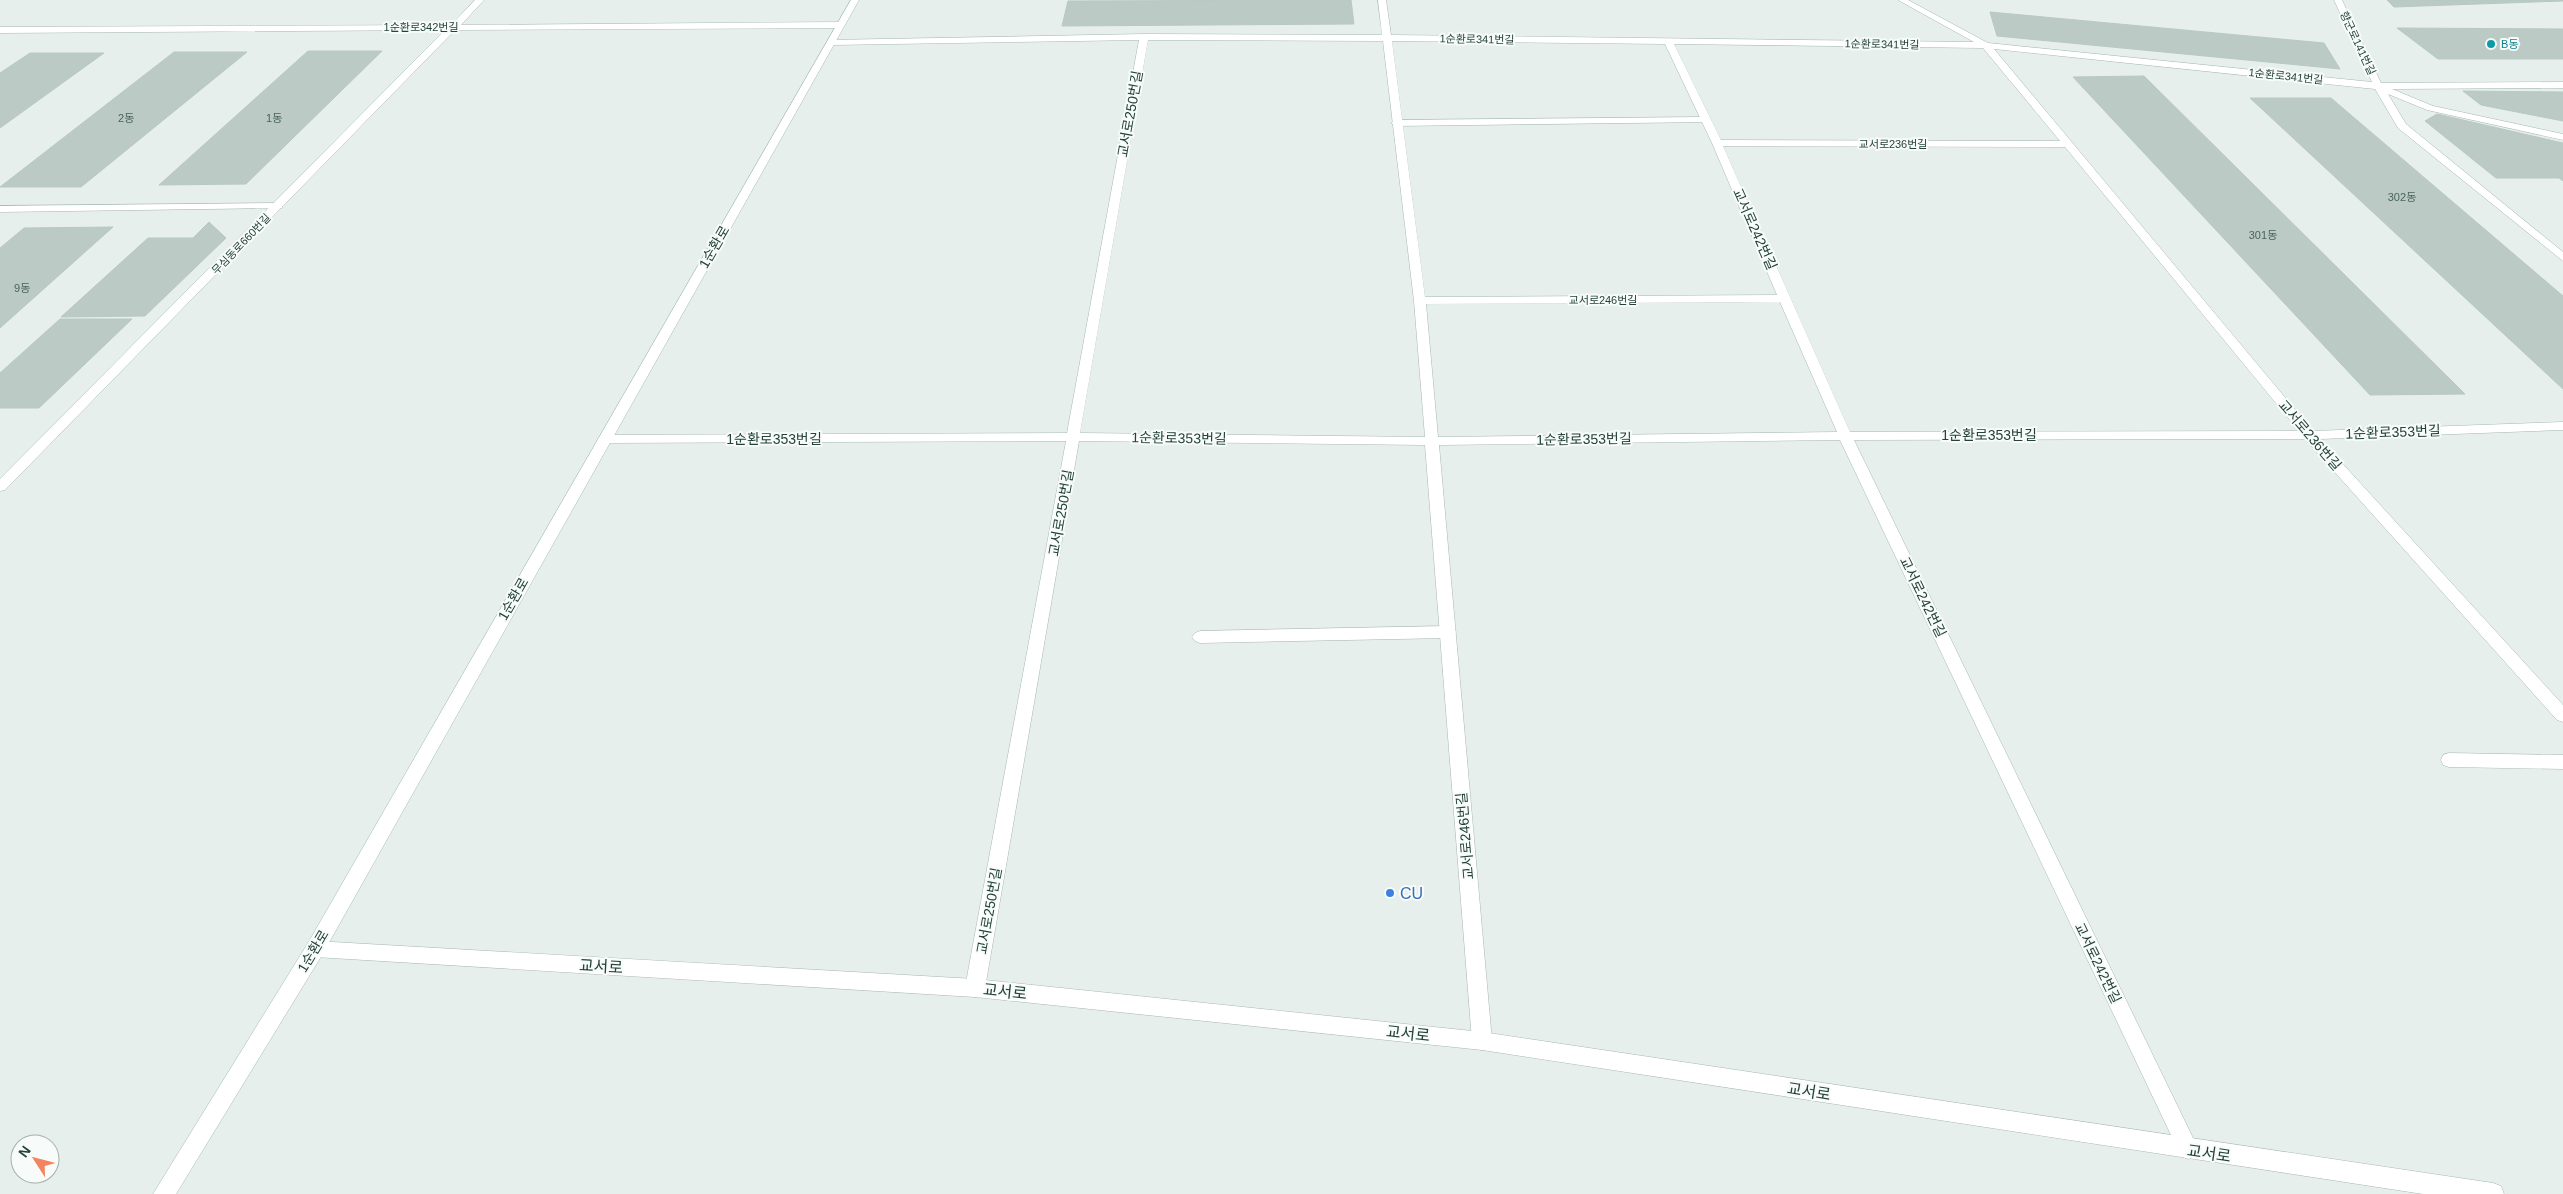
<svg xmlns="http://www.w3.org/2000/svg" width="2563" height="1194" font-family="Arial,'Noto Sans KR',sans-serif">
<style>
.building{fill:#bbcac4;stroke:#b8c9c2}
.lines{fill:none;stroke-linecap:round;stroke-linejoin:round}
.service-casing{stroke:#a8b8b2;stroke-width:1}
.minor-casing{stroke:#a8b8b2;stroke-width:1}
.tertiary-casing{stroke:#a8b8b2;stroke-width:1}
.secondary-casing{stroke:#a4bbb3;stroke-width:1}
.service{fill:#fff;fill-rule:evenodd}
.minor{fill:#fff;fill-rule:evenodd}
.tertiary{fill:#fff;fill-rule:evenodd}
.secondary{fill:#fff;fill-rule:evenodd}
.culture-dot{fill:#0f9aa8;stroke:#f7fbf9;stroke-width:2}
.shop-dot{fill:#3f7fe0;stroke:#f7fbf9;stroke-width:2}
.labels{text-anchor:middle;stroke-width:4;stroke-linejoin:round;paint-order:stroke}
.far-street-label{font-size:11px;fill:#24423a;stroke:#f7fbf9}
.far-culture-label{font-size:11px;fill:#0d838f;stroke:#f7fbf9;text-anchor:start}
.number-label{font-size:11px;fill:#4a645c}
.street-label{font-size:14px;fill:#24423a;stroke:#f7fbf9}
.near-shop-label{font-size:16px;fill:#366cbe;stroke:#f7fbf9;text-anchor:start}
.near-street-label{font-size:16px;fill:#24423a;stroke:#f7fbf9}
</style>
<rect width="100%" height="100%" fill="#e6efeb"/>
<g class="building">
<polygon points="1351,0 1354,24 1062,26 1068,1"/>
<polygon points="2387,0 2563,0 2563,1 2394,7"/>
<polygon points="1990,12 2324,43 2340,69 1997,36"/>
<polygon points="2397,28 2563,29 2563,59 2438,59"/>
<polygon points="308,51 382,51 246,184 159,185"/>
<polygon points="174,52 247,52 81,187 0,187"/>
<polygon points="30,53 104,53 0,128 0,73"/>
<polygon points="2144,76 2465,394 2370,395 2073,77"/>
<polygon points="2463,91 2563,92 2563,121 2481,105"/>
<polygon points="2250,98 2331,98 2563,296 2563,389"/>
<polygon points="2437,114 2563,143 2563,181 2559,178 2496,178 2425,121"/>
<polygon points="209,222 226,238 145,316 61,317 148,238 193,238"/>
<polygon points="113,227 0,328 0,248 24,228"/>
<polygon points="60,319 132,319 39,408 0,408 0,373"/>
</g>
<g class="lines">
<g class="service-casing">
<g id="service">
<polygon points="1707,117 1710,118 1710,122 1396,126 1391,123 1396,120"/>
<polygon points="278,203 282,204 282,208 0,212 0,206"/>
<polygon points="1448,626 1453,628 1456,632 1453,636 1448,638 1200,643 1195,641 1192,637 1195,633 1200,631"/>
<polygon points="2449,753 2563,755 2563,769 2449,767 2443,765 2441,760 2443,755"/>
</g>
</g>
<g class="minor-casing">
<g id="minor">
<polygon points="475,0 484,0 461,25 841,22 845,25 841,28 455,30 5,490 0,491 0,479 445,30 0,33 0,27 451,25"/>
<path d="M 1378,0 L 1386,0 L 1391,35 L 1974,42 L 1898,0 L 1908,0 L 1988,43 L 2372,82 L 2334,0 L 2342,0 L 2381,83 L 2563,82 L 2563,88 L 2392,89 L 2433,106 L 2563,134 L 2563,140 L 2427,110 L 2388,94 L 2406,124 L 2563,252 L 2563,261 L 2398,128 L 2375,89 L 1994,49 L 2313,431 L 2563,422 L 2563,430 L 2320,439 L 2563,705 L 2563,722 L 2557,720 L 2305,439 L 1854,440 L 2195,1142 L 2198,1149 L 2195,1156 L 2188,1159 L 2181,1156 L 1840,440 L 1439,445 L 1492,1041 L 1489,1048 L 1482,1050 L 1475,1048 L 1472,1041 L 1425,445 L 1079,441 L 985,988 L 982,994 L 975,997 L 968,994 L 965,988 L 1066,441 L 604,443 L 597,439 L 604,435 L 1067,433 L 1139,40 L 832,45 L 827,42 L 829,40 L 1144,34 L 1382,35 ZM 1148,40 L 1383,41 L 1414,301 L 1425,437 L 1080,433 ZM 1392,41 L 1665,44 L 1712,143 L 1777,295 L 1425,297 ZM 1674,44 L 1983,48 L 2060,141 L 1721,140 ZM 1723,146 L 2065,147 L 2299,431 L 1850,432 ZM 1780,302 L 1837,432 L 1438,437 L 1426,304 Z"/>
</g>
</g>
<g class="tertiary-casing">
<polygon id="tertiary" points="315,941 975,979 1482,1032 2493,1183 2501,1186 2504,1194 2423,1194 1482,1050 975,997 315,957 308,955 306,949 308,943"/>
</g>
<g class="secondary-casing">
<polygon id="secondary" points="851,0 859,0 322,955 176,1194 153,1194 308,943"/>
</g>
<use href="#service" class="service"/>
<use href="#minor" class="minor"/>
<use href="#tertiary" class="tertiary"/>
<use href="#secondary" class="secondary"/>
</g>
<circle class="culture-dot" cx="2491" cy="44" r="5"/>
<circle class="shop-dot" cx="1390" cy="893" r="5"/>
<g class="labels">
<g class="far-street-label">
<text x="421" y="31">1순환로342번길</text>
<text transform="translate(1477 39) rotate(1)" y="4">1순환로341번길</text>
<text transform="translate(2358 43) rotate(65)" y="4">향군로141번길</text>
<text transform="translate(1882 44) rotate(1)" y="4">1순환로341번길</text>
<text transform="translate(2286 76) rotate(6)" y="4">1순환로341번길</text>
<text x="1893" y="148">교서로236번길</text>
<text transform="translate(241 244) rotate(-46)" y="4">무심동로660번길</text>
<text x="1603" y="304">교서로246번길</text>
</g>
<g class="far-culture-label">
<text x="2501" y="48">B동</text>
</g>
<g class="number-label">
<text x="126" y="122">2동</text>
<text x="274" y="122">1동</text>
<text x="2402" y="201">302동</text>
<text x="2263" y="239">301동</text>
<text x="22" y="292">9동</text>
</g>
<g class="street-label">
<text transform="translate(1130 114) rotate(-80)" y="5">교서로250번길</text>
<text transform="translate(1755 229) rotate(66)" y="5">교서로242번길</text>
<text transform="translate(714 247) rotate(-60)" y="5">1순환로</text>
<text transform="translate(2393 432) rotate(-2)" y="5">1순환로353번길</text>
<text x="1989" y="440">1순환로353번길</text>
<text transform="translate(2310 435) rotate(49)" y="5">교서로236번길</text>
<text transform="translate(1179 438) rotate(1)" y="5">1순환로353번길</text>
<text x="774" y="444">1순환로353번길</text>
<text transform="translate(1584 439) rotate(-1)" y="5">1순환로353번길</text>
<text transform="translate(1061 513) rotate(-80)" y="5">교서로250번길</text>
<text transform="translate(1923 597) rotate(64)" y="5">교서로242번길</text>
<text transform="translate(513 599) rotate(-60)" y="5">1순환로</text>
<text transform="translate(1465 836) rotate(-95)" y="5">교서로246번길</text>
<text transform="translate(989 911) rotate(-80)" y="5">교서로250번길</text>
<text transform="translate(313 951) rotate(-59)" y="5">1순환로</text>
<text transform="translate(2098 963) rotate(64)" y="5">교서로242번길</text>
</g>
<g class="near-shop-label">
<text x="1400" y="899">CU</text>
</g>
<g class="near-street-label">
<text transform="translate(601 966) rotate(3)" y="6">교서로</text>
<text transform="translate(1005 991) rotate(6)" y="6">교서로</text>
<text transform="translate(1408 1033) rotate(6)" y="6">교서로</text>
<text transform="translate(1809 1091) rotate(9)" y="6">교서로</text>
<text transform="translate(2209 1153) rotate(8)" y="6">교서로</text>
</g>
</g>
<g transform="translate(35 1159) rotate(306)"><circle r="24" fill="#f7fbf9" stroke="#a3b1ad"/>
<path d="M0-4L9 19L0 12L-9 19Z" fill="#f4845f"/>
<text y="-8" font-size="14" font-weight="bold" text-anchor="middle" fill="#24423a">N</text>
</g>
</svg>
